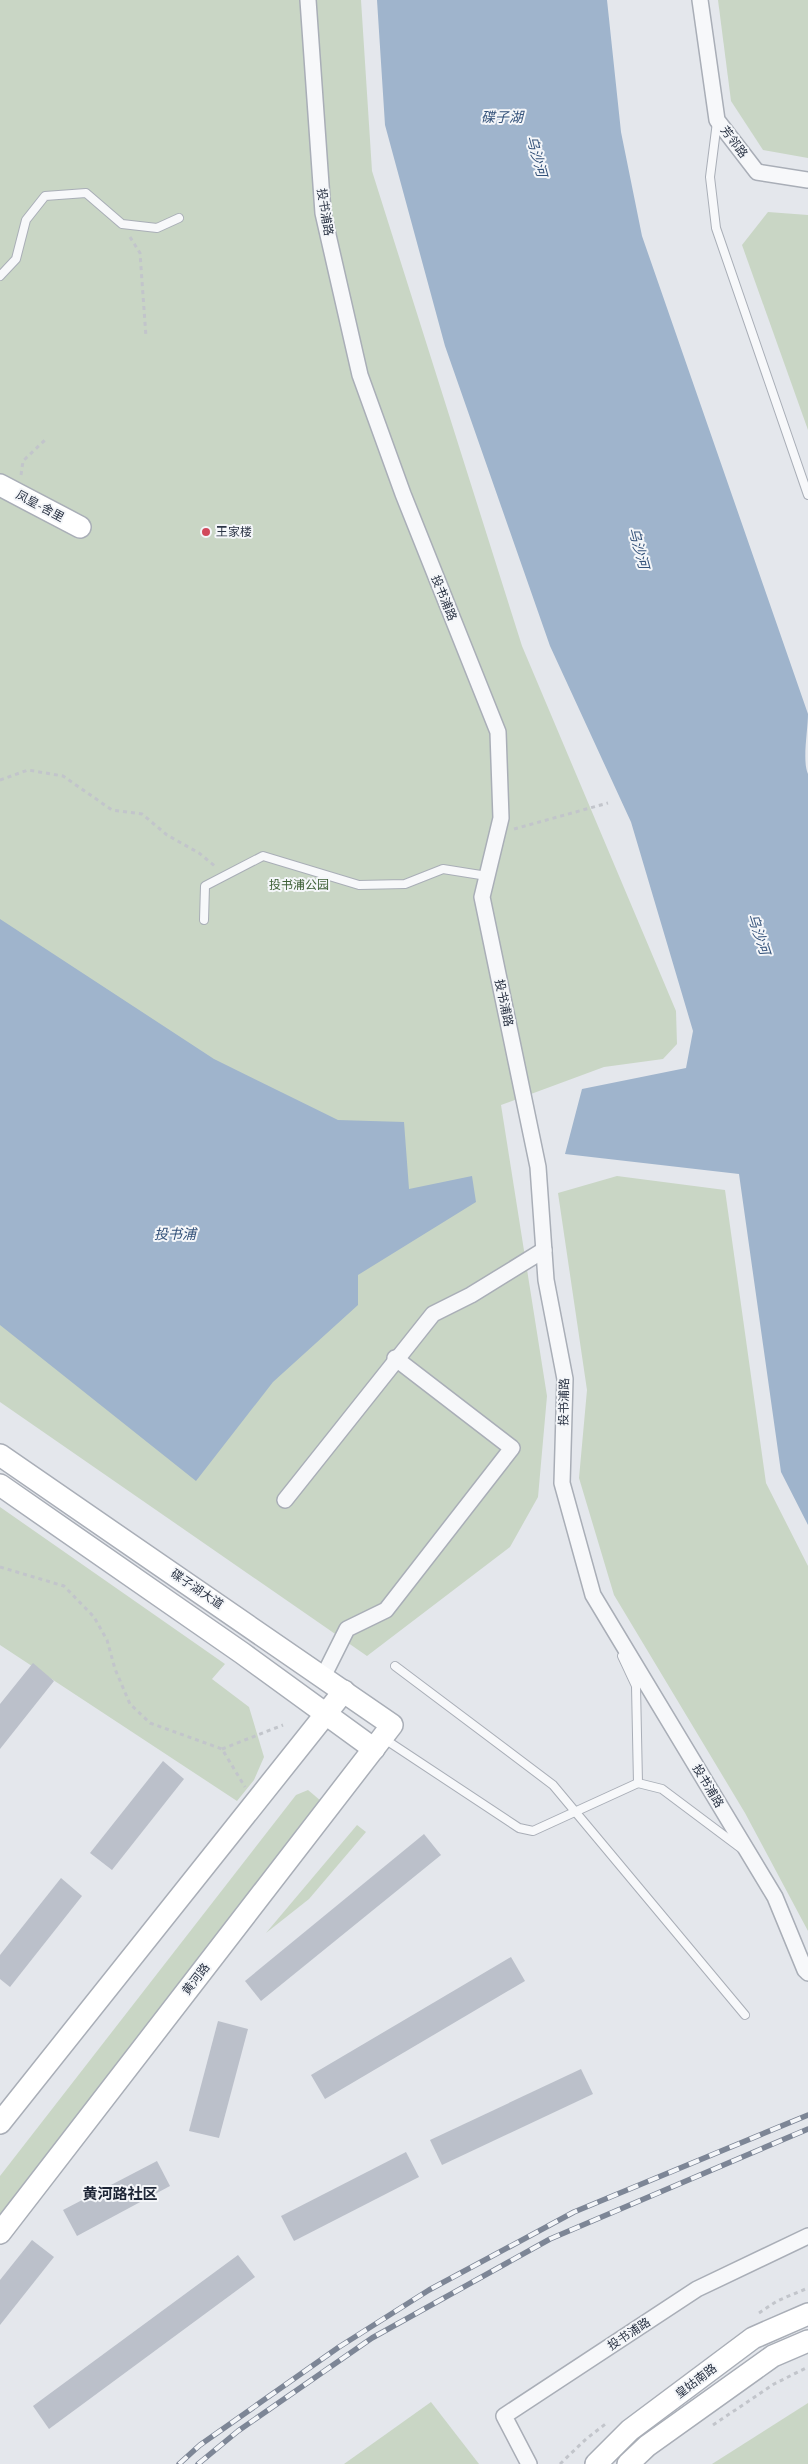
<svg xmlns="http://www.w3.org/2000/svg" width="808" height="2464" font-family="Montserrat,'Noto Sans SC',sans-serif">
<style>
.green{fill:#c9d6c5}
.water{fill:#9fb4cc}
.building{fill:#bbc0ca}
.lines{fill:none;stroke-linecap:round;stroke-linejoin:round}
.lane-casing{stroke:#a9aeb7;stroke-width:10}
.street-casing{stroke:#a9aeb7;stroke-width:18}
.secondary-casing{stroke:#a9aeb7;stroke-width:24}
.path{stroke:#c2c5cb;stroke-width:3;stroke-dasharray:4 4;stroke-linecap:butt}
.lane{stroke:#f7f8fa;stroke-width:8}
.street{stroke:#f7f8fa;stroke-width:15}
.secondary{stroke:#fff;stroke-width:21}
.rail-casing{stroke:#7d8696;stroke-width:5.5}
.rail{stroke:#f4f6f9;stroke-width:4;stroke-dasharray:11;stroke-linecap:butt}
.poi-dot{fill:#d1495b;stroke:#f4f6f9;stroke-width:2}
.labels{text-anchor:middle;stroke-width:4;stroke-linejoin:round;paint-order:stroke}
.street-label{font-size:12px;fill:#2b3445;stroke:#f4f6f9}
.poi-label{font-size:12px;fill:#2b3445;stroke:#f4f6f9;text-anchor:start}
.park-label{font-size:12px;fill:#3f6138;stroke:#f4f6f9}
.water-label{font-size:14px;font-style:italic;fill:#34527a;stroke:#f4f6f9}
.quarter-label{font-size:15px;font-weight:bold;fill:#1d2536;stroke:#f4f6f9}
</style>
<rect width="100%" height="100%" fill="#e4e7ec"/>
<g class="green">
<polygon points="0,0 361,0 372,171 522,646 676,1011 677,1044 663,1059 604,1067 501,1105 547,1396 538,1497 510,1547 367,1656 0,1402"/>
<polygon points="718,0 808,0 808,158 763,150 731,101"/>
<polygon points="768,212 808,215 808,430 742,245"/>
<polygon points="617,1176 725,1190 766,1483 808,1566 808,1931 745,1813 614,1595 579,1478 587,1390 558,1193"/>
<polygon points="0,1507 225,1664 212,1679 249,1707 264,1757 254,1780 237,1801 0,1645"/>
<polygon points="308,1790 321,1801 0,2222 0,2176 296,1795"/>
<polygon points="357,1825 366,1832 309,1899 266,1933"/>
<polygon points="431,2402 479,2464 344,2464"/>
<polygon points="808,2403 808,2464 712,2464"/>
</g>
<g class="water">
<path d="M 377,0 L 607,0 L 621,132 L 642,236 L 808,714 C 808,730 802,761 808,774 L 808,1525 L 781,1472 L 739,1174 L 565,1154 L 582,1089 L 686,1068 L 693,1031 L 631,822 L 550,646 L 445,346 L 385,125 Z"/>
<polygon points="0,919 214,1059 338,1120 404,1122 409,1189 472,1176 476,1202 358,1275 358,1305 273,1382 196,1481 0,1325"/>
</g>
<g class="building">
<polygon points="33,1663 54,1681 0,1749 0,1704"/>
<polygon points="163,1761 184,1779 112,1870 90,1853"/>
<polygon points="424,1834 441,1855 261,2001 245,1981"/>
<polygon points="61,1878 82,1896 10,1987 0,1979 0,1955"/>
<polygon points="511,1957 525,1981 325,2099 311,2075"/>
<polygon points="218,2021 248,2029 219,2138 189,2131"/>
<polygon points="581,2069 593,2094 442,2165 430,2140"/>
<polygon points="406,2152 419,2177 294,2241 281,2216"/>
<polygon points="157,2161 170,2186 77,2236 63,2210"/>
<polygon points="32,2240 54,2257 0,2325 0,2280"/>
<polygon points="238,2255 255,2277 49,2429 33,2406"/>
</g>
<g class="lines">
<g class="lane-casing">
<g id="lane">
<polyline points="717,122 710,177 716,228 808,495"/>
<polyline points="0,276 16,259 26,220 45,196 86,193 122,224 157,228 179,218"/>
<polyline points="204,920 205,886 263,856 359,885 405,884 443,869 487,876"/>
<polyline points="622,1656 636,1686 638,1783 662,1789 742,1849"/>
<polyline points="395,1666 553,1785 745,2015"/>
<polyline points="383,1738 519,1828 533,1831 638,1783"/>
</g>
</g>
<g class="street-casing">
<g id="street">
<polyline points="308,0 323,213 360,375 403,494 498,732 501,818 482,897 538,1167 546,1280 565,1379 562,1483 593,1595 775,1897 805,1970 808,1973"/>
<polyline points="700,0 717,120 757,172 808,180"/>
<polyline points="285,1500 433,1314 471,1295 544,1250"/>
<polyline points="323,1677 347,1629 386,1610 512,1448 395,1358"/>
<polyline points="529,2464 504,2416 697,2289 808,2236"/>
</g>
</g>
<g class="secondary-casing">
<g id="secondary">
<polyline points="0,485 80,527"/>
<polyline points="0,1455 392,1725 0,2233"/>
<polyline points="0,1485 242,1653 374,1749"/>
<polyline points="0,2123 344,1691"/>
<polyline points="596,2464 630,2430 753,2338 808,2314"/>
<polyline points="628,2464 647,2446 773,2356 808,2341"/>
</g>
</g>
<g class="path">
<polyline points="130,237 140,253 146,337"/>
<polyline points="21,475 23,461 45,440"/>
<polyline points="0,780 28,770 63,776 112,810 142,814 167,835 199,853 216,867"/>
<polyline points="514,829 608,803"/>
<polyline points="0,1567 64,1586 94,1617 107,1640 115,1669 130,1704 150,1723 222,1749 245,1787"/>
<polyline points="222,1749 283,1725"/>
<polyline points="759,2313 777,2301 808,2288"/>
<polyline points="713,2425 774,2384 808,2367"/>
<polyline points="560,2464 586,2439 608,2422"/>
</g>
<use href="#lane" class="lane"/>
<use href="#street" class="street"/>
<use href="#secondary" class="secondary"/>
<g class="rail-casing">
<g id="rail">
<polyline points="179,2464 200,2445 339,2347 429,2290 574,2212 808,2115"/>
<polyline points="198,2464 238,2431 372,2338 550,2239 808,2129"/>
</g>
</g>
<use href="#rail" class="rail"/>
</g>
<circle class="poi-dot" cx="206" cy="532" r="5"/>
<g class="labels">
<g class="street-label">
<text transform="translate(734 142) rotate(53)" y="4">芳邻路</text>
<text transform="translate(325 212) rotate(81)" y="4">投书浦路</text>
<text transform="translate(40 506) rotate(28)" y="4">凤皇-舍里</text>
<text transform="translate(444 598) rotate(68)" y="4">投书浦路</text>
<text transform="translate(504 1003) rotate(78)" y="4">投书浦路</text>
<text transform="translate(564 1402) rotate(-89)" y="4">投书浦路</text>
<text transform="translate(197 1589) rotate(34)" y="4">碟子湖大道</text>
<text transform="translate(708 1786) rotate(59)" y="4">投书浦路</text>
<text transform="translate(196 1979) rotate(-52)" y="4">黄河路</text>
<text transform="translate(629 2334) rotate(-33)" y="4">投书浦路</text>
<text transform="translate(696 2381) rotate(-37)" y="4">皇姑南路</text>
</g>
<g class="poi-label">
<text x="216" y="536">王家楼</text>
</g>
<g class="park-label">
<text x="299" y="889">投书浦公园</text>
</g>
<g class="water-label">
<text x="502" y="122">碟子湖</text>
<text transform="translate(537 156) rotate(75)" y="5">乌沙河</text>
<text transform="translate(639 548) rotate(75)" y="5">乌沙河</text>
<text transform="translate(759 934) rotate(72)" y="5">乌沙河</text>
<text x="175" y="1239">投书浦</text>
</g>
<g class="quarter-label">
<text x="120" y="2199">黄河路社区</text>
</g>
</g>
</svg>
